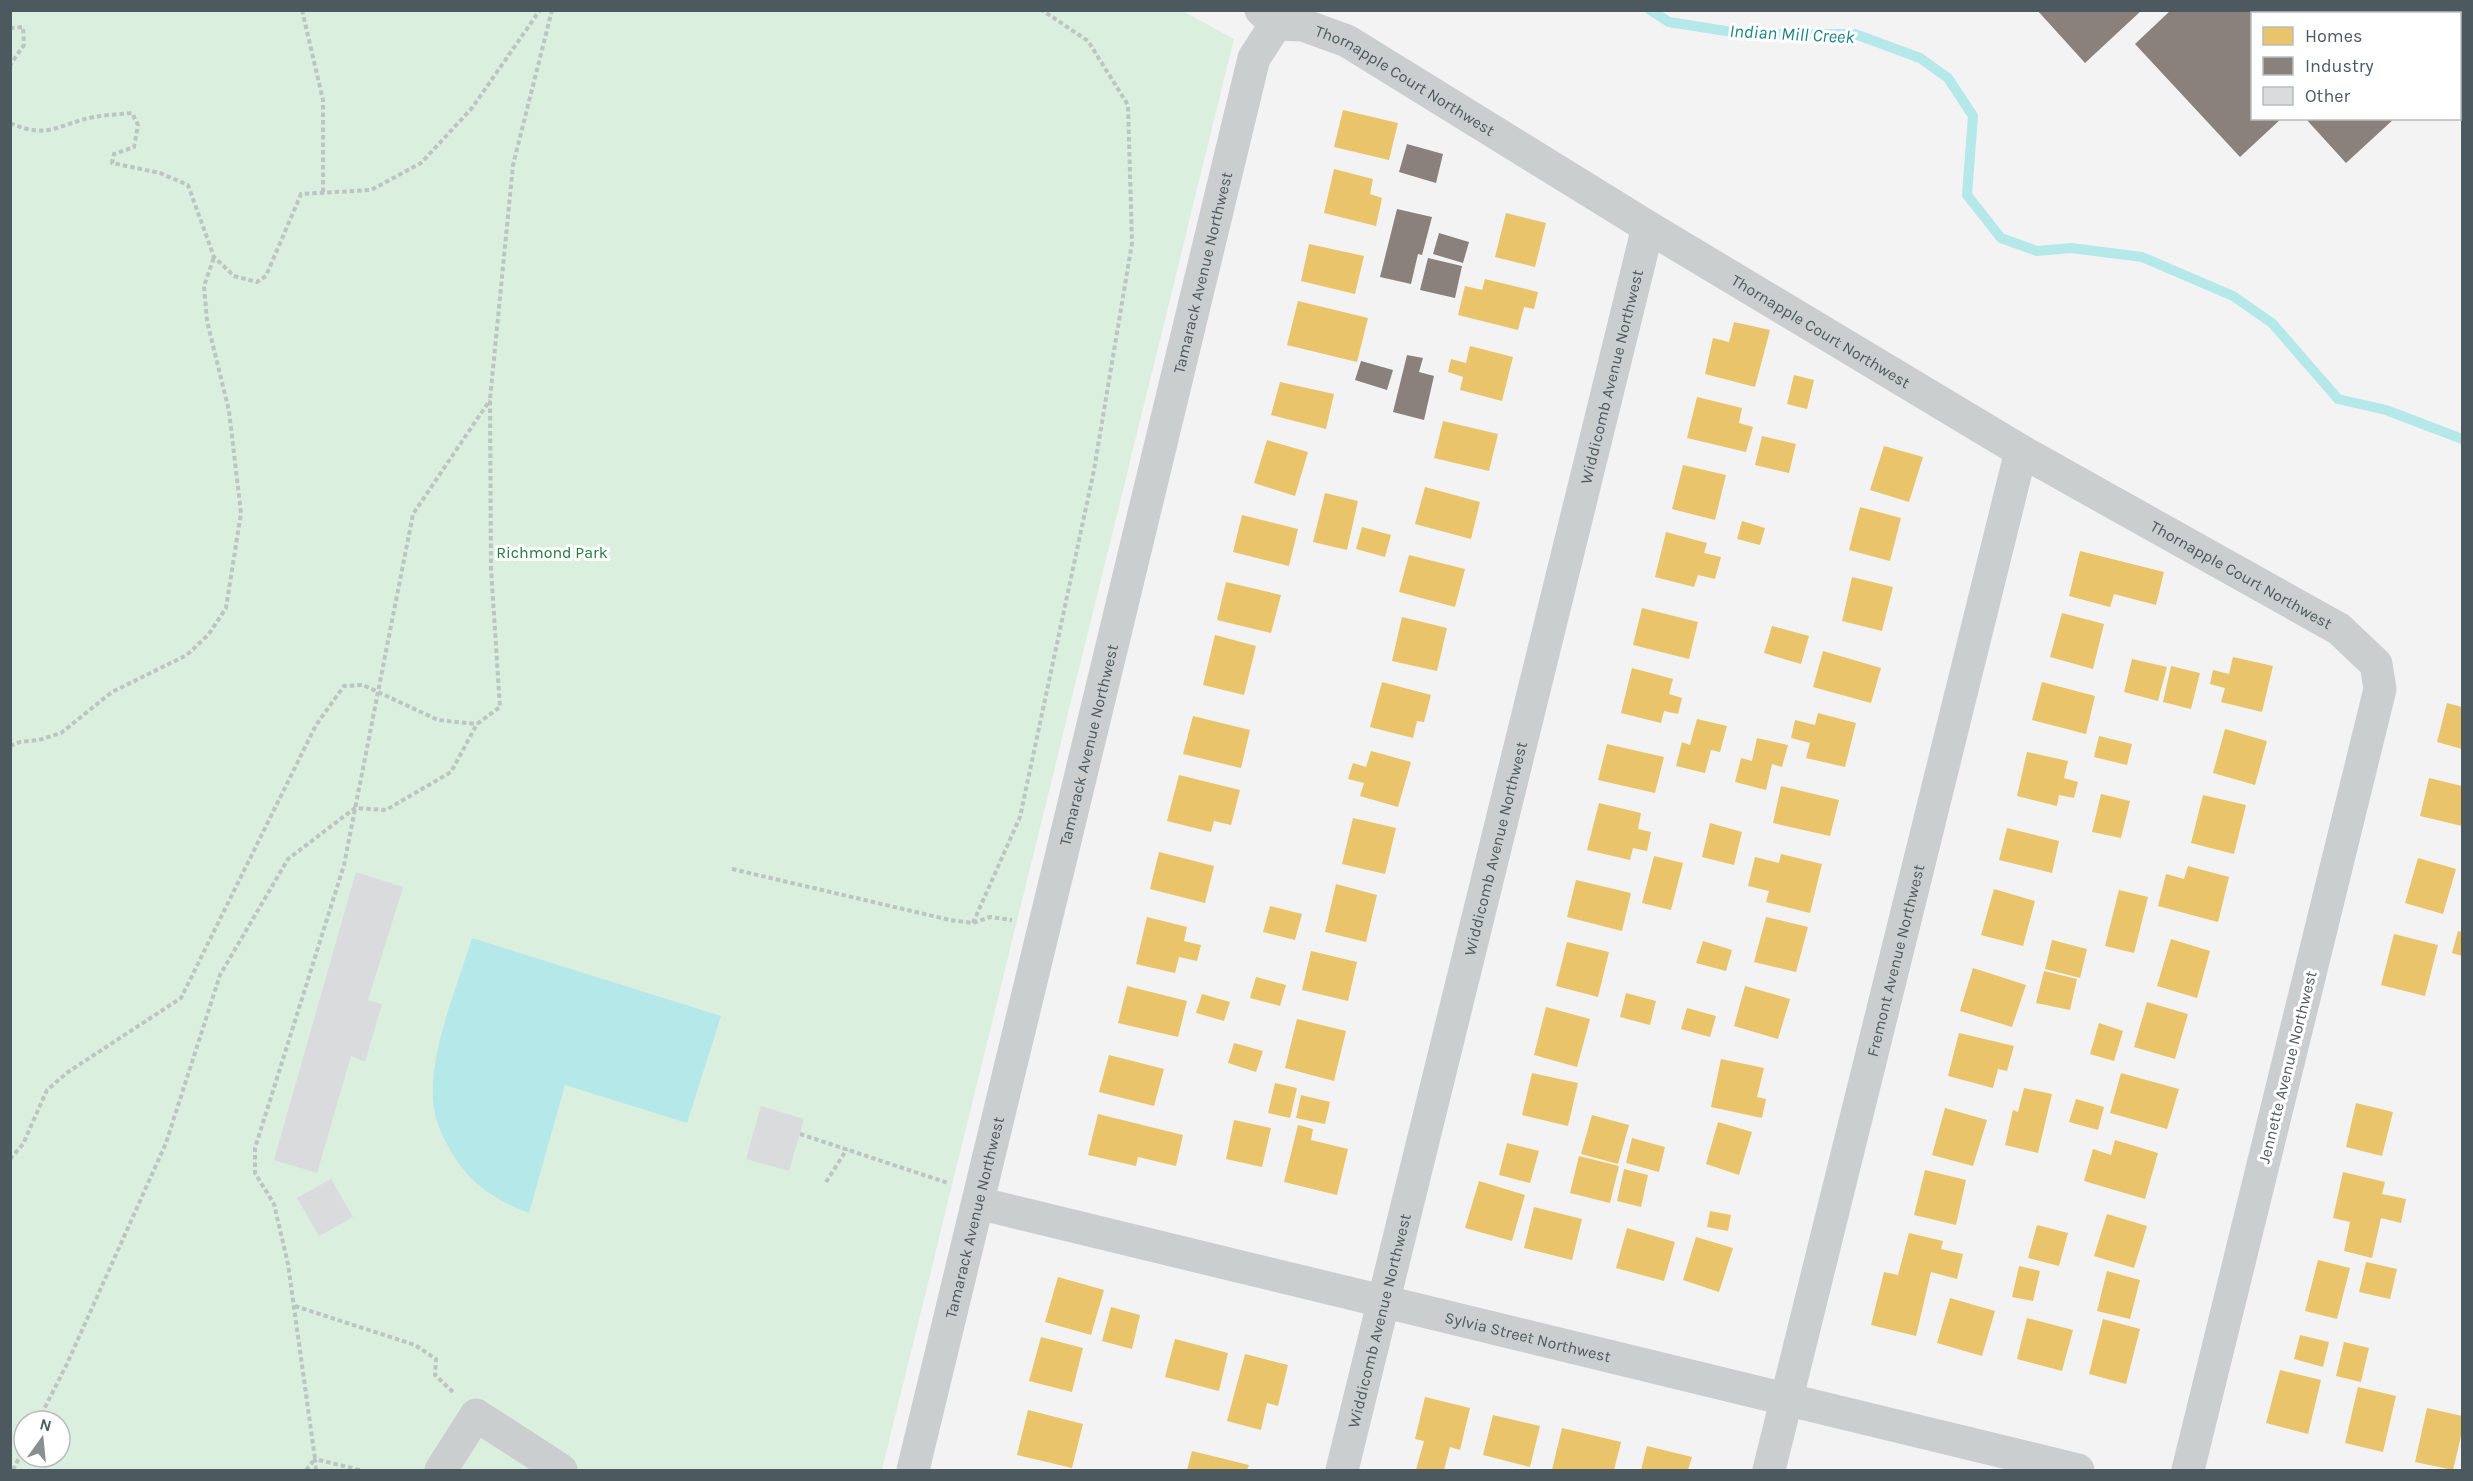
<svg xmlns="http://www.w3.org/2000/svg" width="2473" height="1481" font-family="Karla,sans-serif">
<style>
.green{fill:#dbefdf;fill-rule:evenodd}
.water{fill:#b4e8e9}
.homes{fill:#e9c46a}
.industry{fill:#8a817c}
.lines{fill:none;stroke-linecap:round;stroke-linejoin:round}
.stream{stroke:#b4e8e9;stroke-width:10}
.building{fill:#dadbdc}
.path{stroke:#bcc5c1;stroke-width:4;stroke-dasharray:4.5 3;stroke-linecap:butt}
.minor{stroke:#cbcecf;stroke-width:33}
.labels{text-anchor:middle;stroke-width:6;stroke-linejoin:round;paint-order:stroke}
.street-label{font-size:16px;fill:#4c595e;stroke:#fff}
.park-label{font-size:16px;fill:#227b3d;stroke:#fff}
.water-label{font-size:18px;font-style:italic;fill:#198385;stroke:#fff}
</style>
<rect width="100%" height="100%" fill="#f4f3f3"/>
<path class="green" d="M 1181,10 L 1234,39 L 882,1470 L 11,1470 L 10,11 ZM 24,1421 L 60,1421 L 60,1457 L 24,1457 Z"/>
<path class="water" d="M 472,938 L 721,1016 L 687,1123 L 565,1085 L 529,1213 C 496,1201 469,1183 452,1153 C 447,1144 441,1134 438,1124 C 419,1073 457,989 472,938 Z"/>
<g class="homes">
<polygon points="1343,110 1398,123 1389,160 1334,147"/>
<polygon points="1334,169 1373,179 1370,194 1382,198 1376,226 1324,213"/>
<polygon points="1506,213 1546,223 1535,267 1495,257"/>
<polygon points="1309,244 1364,256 1355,294 1301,281"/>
<polygon points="1485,279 1538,292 1534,309 1524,307 1518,330 1458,315 1465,286 1482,290"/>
<polygon points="1298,301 1368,318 1357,362 1287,345"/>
<polygon points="1734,322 1770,330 1755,387 1705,374 1713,338 1729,342"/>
<polygon points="1470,346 1513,357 1502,401 1460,390 1463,377 1448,372 1451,359 1466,363"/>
<polygon points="1794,375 1814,380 1807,409 1787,404"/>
<polygon points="1280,382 1334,394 1326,429 1271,415"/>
<polygon points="1697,397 1742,408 1739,423 1753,427 1746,452 1687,438"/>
<polygon points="1443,421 1498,434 1489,471 1434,458"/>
<polygon points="1762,436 1796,444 1789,473 1755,465"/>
<polygon points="1267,440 1308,452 1295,496 1254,483"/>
<polygon points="1884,446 1923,457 1909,502 1870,490"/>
<polygon points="1683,465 1726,475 1715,520 1672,509"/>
<polygon points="1425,487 1480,502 1471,539 1415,524"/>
<polygon points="1325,493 1358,501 1347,550 1313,542"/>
<polygon points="1860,507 1901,518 1890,561 1849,550"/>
<polygon points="1242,515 1298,529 1289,566 1233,552"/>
<polygon points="1742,521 1765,528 1760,545 1737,539"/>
<polygon points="1362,527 1391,535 1385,557 1356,549"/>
<polygon points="1666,532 1707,543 1704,553 1721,557 1715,579 1698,575 1694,587 1655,577"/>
<polygon points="2080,551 2164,572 2156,605 2114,594 2110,607 2069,596"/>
<polygon points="1409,555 1465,569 1455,607 1399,592"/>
<polygon points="1852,577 1893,587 1882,631 1842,621"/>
<polygon points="1226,582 1281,595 1271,633 1217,620"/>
<polygon points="1642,608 1698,622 1689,659 1633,645"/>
<polygon points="2062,613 2104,624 2093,669 2050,657"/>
<polygon points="1402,617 1447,628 1437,671 1392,661"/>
<polygon points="1772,626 1809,636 1801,664 1764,653"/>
<polygon points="1215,635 1256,646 1244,695 1203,685"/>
<polygon points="1823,651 1881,668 1871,703 1813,687"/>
<polygon points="2233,657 2273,666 2262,712 2221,702 2225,688 2210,684 2213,670 2229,674"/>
<polygon points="2132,659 2167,667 2158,701 2124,692"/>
<polygon points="2171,666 2200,673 2191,709 2163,702"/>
<polygon points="1632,668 1673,679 1669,694 1682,698 1678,714 1664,711 1661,723 1621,713"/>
<polygon points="1382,682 1431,695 1424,722 1417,721 1413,738 1370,727"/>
<polygon points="2042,682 2095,696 2086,734 2032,720"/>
<polygon points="2447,703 2462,707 2462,749 2437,742"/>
<polygon points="1818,713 1856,723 1845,767 1806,758 1810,743 1791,738 1795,720 1815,725"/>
<polygon points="1193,716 1250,730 1241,768 1183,754"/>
<polygon points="1697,719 1727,726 1720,752 1711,750 1705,773 1676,766 1682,742 1690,745"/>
<polygon points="2225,729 2267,741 2255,785 2213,773"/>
<polygon points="2099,736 2132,744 2127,765 2094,757"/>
<polygon points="1757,738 1788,745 1782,767 1772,764 1766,790 1735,782 1741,758 1752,761"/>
<polygon points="1607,744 1664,757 1655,793 1598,780"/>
<polygon points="1371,751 1411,762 1398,807 1360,796 1364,783 1348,779 1353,763 1366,767"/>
<polygon points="2027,752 2068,761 2064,778 2078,782 2074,798 2059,795 2057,806 2017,796"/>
<polygon points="1179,775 1240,790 1231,825 1214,821 1211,832 1167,821"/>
<polygon points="2429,778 2462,786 2462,826 2420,816"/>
<polygon points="1781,786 1839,800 1830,836 1773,823"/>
<polygon points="2101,794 2130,801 2121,838 2092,832"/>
<polygon points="2203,795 2246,805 2234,854 2191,843"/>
<polygon points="1599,803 1641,813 1638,829 1651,832 1647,851 1633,848 1630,860 1587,850"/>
<polygon points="1353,818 1396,828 1385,874 1342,864"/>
<polygon points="1710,823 1742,832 1734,865 1702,857"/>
<polygon points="2007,828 2059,841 2052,873 1999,860"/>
<polygon points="1159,852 1214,866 1205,903 1150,889"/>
<polygon points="1781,854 1822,864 1810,913 1766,902 1769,891 1748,886 1755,857 1779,863"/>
<polygon points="1654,856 1683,863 1671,910 1642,903"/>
<polygon points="2418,858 2456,869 2443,914 2405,903"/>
<polygon points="2188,866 2229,877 2218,922 2158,906 2166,874 2184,879"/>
<polygon points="1576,880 1631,893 1622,931 1567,917"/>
<polygon points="1336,884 1377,895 1366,942 1325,932"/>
<polygon points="1994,889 2035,901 2023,946 1981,935"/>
<polygon points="2119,890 2148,897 2134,953 2105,946"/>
<polygon points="1270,906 1302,914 1295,940 1263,932"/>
<polygon points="1147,917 1187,927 1184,941 1201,945 1197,961 1179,957 1175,973 1136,964"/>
<polygon points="1766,917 1808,927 1796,972 1754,962"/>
<polygon points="2458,931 2462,932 2462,956 2452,953"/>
<polygon points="2394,934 2438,945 2425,996 2381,985"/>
<polygon points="2171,939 2210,951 2197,998 2157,986"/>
<polygon points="2052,940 2087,949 2080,978 2045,969"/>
<polygon points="1703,941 1732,950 1726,971 1696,963"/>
<polygon points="1567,942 1609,952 1598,997 1556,986"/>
<polygon points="1311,951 1357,962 1348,1001 1302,990"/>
<polygon points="1973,968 2026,985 2012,1027 1960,1011"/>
<polygon points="2044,971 2077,979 2070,1010 2036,1003"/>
<polygon points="1256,977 1286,985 1280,1006 1250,998"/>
<polygon points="1127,986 1187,1001 1178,1037 1118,1023"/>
<polygon points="1745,986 1790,999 1778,1039 1734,1026"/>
<polygon points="1626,993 1656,1001 1650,1025 1620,1017"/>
<polygon points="1202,994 1230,1002 1224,1021 1196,1013"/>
<polygon points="2147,1002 2188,1014 2175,1059 2134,1047"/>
<polygon points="1546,1007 1590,1019 1577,1067 1534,1055"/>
<polygon points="1687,1008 1716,1016 1710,1037 1681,1029"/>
<polygon points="1297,1019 1346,1031 1334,1081 1285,1068"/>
<polygon points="2099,1023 2123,1031 2114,1061 2090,1054"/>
<polygon points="1959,1033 2014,1046 2007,1071 1998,1069 1993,1088 1948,1076"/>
<polygon points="1234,1043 1263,1051 1256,1072 1228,1063"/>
<polygon points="1109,1055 1164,1069 1154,1106 1099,1092"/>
<polygon points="1721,1059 1764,1068 1757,1097 1766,1099 1762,1118 1711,1107"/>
<polygon points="1532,1073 1578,1083 1568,1126 1522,1115"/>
<polygon points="2121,1073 2179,1089 2167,1129 2110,1113"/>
<polygon points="1275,1083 1297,1088 1290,1118 1268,1113"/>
<polygon points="2024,1088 2052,1094 2038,1153 2005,1145 2013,1110 2018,1112"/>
<polygon points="1301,1095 1330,1102 1325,1124 1296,1118"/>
<polygon points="2076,1099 2104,1107 2098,1130 2069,1122"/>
<polygon points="2356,1103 2393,1112 2382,1156 2346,1147"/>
<polygon points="1945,1108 1987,1120 1973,1166 1932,1155"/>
<polygon points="1098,1114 1183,1135 1176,1166 1138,1157 1136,1166 1088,1155"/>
<polygon points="1592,1115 1629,1125 1618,1164 1581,1154"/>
<polygon points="1234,1120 1271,1128 1262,1167 1226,1159"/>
<polygon points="1718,1122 1752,1132 1739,1175 1706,1164"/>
<polygon points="1298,1125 1313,1129 1311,1140 1348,1149 1337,1195 1284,1182"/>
<polygon points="1632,1138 1665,1147 1659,1172 1626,1163"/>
<polygon points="2115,1140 2158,1153 2145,1199 2084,1181 2093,1149 2111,1155"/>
<polygon points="1507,1143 1539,1151 1530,1183 1499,1175"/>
<polygon points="1579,1156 1619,1166 1610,1203 1570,1193"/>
<polygon points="1624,1169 1648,1175 1641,1207 1617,1201"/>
<polygon points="1925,1170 1966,1180 1956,1225 1914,1215"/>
<polygon points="2343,1172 2385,1182 2382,1194 2406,1199 2401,1223 2381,1218 2372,1258 2344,1251 2350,1222 2333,1218"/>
<polygon points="1479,1181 1525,1195 1512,1241 1465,1228"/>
<polygon points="1534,1207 1582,1219 1572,1260 1524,1248"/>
<polygon points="1710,1211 1731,1215 1728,1231 1707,1227"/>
<polygon points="2107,1214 2147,1226 2134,1268 2094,1256"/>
<polygon points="2037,1225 2068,1233 2059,1266 2028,1258"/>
<polygon points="1627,1228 1675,1242 1664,1281 1616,1268"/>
<polygon points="1909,1233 1943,1241 1941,1249 1963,1254 1957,1279 1931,1272 1916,1336 1871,1325 1884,1272 1898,1275"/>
<polygon points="1696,1237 1733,1248 1719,1292 1683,1280"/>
<polygon points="2318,1260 2350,1268 2337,1319 2305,1311"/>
<polygon points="2366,1262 2397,1269 2390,1299 2359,1292"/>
<polygon points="2019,1266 2040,1271 2033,1301 2012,1297"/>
<polygon points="2107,1271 2140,1280 2130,1319 2097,1311"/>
<polygon points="1058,1277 1104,1290 1091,1335 1045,1322"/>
<polygon points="1950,1298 1995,1311 1982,1356 1937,1343"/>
<polygon points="1111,1307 1140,1315 1132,1349 1102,1341"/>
<polygon points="2027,1318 2073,1330 2062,1371 2017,1359"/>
<polygon points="2103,1319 2140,1329 2126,1384 2089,1374"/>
<polygon points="2300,1335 2329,1342 2323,1367 2294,1359"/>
<polygon points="1041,1337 1083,1348 1072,1392 1029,1381"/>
<polygon points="1175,1339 1228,1353 1219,1391 1165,1377"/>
<polygon points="2344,1342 2369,1348 2361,1382 2336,1376"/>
<polygon points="1245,1354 1288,1365 1278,1406 1267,1403 1261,1430 1227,1421"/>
<polygon points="2280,1370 2321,1380 2308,1434 2266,1423"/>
<polygon points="2358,1387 2396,1396 2383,1452 2345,1443"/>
<polygon points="1425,1397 1470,1408 1460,1450 1450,1447 1444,1470 1416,1470 1424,1441 1415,1439"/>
<polygon points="2427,1408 2462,1416 2462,1432 2453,1470 2415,1462"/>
<polygon points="1028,1410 1083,1424 1072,1468 1017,1455"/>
<polygon points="1493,1415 1540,1426 1530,1467 1483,1455"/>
<polygon points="1562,1428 1621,1442 1614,1470 1552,1470"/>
<polygon points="1647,1446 1692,1457 1688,1470 1641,1470"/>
<polygon points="1192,1451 1249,1465 1247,1470 1187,1470"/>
</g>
<g class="industry">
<polygon points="2037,10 2142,10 2085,63"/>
<polygon points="2171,10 2441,10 2441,14 2252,14 2252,118 2282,118 2240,157 2135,44"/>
<polygon points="2460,33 2462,36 2462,56 2460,59"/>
<polygon points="2305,118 2395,118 2346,163"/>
<polygon points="1407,144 1443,154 1436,183 1399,172"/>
<polygon points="1397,209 1432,217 1422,255 1418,254 1411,284 1380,277"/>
<polygon points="1439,233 1469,242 1463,263 1433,254"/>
<polygon points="1428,258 1462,266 1455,298 1420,290"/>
<polygon points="1407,355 1423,358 1419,372 1434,376 1424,420 1393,412"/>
<polygon points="1361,361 1393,370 1387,390 1355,380"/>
</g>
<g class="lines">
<polyline class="stream" points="1650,10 1669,22 1745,34 1855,34 1920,58 1948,78 1973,116 1967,195 2001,238 2037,251 2071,248 2142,257 2233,296 2272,323 2338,399 2386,410 2462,439"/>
</g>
<g class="building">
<polygon points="356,872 403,887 368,1000 382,1004 365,1062 351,1056 317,1173 274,1160"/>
<polygon points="761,1106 804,1119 789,1171 746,1159"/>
<polygon points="331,1179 353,1217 319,1236 297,1198"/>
</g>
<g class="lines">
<g class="path">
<polyline points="302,10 323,100 323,193"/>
<polyline points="10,28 23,27 24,45 10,65"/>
<path d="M 10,123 C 48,140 58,124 94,117 C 106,115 120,114 132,113 L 138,125 L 134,147 L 114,154 L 112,163 L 160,173 L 188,185 L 214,257 L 234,276 L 257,282 L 266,276 L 301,194 L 371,190 L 421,163 L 472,108 L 540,10"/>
<polyline points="10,746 20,742 39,740 61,733 112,692 187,655 209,634 226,608 241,513 229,411 207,321 204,286 214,257"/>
<polyline points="732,869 950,920 973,923 990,917 1012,920"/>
<polyline points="973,923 1020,817 1094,470 1132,243 1128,105 1088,41 1042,10"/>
<polyline points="800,1134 948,1183"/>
<polyline points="10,1159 23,1144 47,1090 68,1072 181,998 316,725 344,686 363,685 438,720 477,724"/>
<polyline points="826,1182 847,1149"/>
<polyline points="295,1306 415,1345 436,1359 435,1375 454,1393"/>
<polyline points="38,1421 66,1366 166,1143 220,975 288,859 355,808 386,810 451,772 477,724 500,707 491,569 490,399 513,165 552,10"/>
<polyline points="13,1470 24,1448"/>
<polyline points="306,1470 315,1459 288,1264 274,1204 255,1173 255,1148 344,865 413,514 490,400"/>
<polyline points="316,1470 315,1459 360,1470"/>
</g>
<g class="minor">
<path id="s1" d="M 1261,10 L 1276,24 L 1303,25 L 1347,41 L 1648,227 L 2021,451 L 2339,629 L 2376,664 L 2380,689 L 2188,1470"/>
<path id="s2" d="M 978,1203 L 2078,1470"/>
<polyline points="441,1470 476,1415 561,1470"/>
<path id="s3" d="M 913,1470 L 1254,58 L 1276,24"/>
<path id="s4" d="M 1342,1470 L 1648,227"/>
<path id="s5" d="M 1769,1470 L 2021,451"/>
</g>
</g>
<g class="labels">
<g class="street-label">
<text dy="6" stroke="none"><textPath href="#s1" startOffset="164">Thornapple Court Northwest</textPath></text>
<text dy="6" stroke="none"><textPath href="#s3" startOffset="1232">Tamarack Avenue Northwest</textPath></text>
<text dy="6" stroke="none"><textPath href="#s1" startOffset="650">Thornapple Court Northwest</textPath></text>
<text dy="6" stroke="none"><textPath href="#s4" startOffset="1126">Widdicomb Avenue Northwest</textPath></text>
<text dy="6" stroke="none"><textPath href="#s1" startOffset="1136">Thornapple Court Northwest</textPath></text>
<text dy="6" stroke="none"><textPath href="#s3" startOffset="746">Tamarack Avenue Northwest</textPath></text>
<text dy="6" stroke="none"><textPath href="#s4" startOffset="640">Widdicomb Avenue Northwest</textPath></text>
<text dy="6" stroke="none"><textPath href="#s5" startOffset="525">Fremont Avenue Northwest</textPath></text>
<text transform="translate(2287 1067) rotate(-76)" y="6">Jennette Avenue Northwest</text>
<text dy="6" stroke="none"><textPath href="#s3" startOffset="260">Tamarack Avenue Northwest</textPath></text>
<text dy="6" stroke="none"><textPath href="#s4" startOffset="154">Widdicomb Avenue Northwest</textPath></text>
<text dy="6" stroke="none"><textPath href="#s2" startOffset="566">Sylvia Street Northwest</textPath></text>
</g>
<g class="park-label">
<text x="552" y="558">Richmond Park</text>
</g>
<g class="water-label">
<text transform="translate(1792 34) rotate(3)" y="6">Indian Mill Creek</text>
</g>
</g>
<rect width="2473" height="1481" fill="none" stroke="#4c595e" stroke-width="24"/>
<rect x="2251" y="12" width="210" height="108" fill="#ffffff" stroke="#b7bdbf" stroke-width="1.5"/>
<rect x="2263" y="27" width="30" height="18" fill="#e9c46a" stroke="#b7bdbf" stroke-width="1.5"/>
<text x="2305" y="42" font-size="18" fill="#4c595e">Homes</text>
<rect x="2263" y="57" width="30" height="18" fill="#8a817c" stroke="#b7bdbf" stroke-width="1.5"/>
<text x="2305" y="72" font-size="18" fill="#4c595e">Industry</text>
<rect x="2263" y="87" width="30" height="18" fill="#dadbdc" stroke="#b7bdbf" stroke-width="1.5"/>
<text x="2305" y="102" font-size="18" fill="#4c595e">Other</text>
<g transform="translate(42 1439) rotate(15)"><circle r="28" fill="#ffffff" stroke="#b7bdbf" stroke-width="1.5"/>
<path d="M0-4.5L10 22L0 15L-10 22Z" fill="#878f92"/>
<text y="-9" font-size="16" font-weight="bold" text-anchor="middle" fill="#4c595e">N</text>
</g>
</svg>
